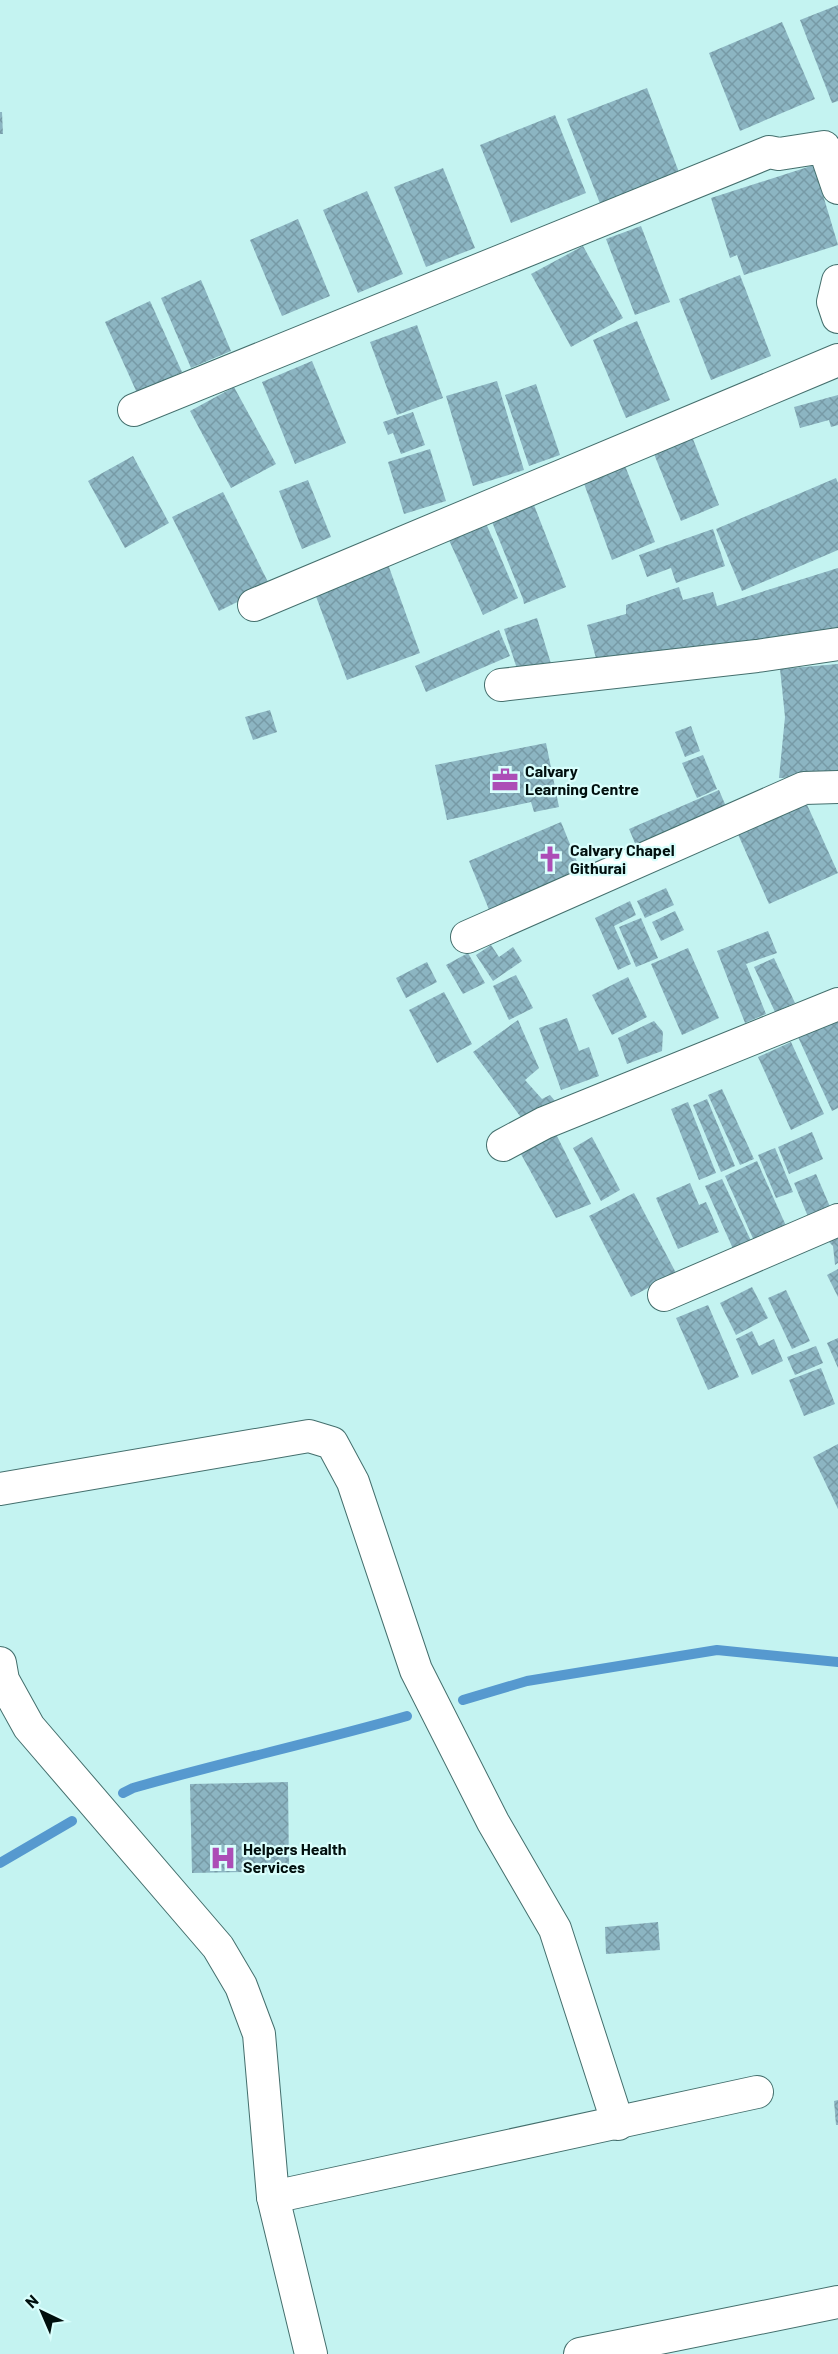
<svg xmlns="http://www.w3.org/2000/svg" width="838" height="2354" font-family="Barlow,sans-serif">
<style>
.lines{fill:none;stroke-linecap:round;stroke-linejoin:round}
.stream{stroke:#5699cf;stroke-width:10}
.building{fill:url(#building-cross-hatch)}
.minor-casing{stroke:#446f6d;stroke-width:34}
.minor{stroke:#fff;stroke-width:32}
.labels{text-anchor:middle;stroke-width:4.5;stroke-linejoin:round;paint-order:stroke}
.poi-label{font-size:16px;font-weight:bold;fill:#010f0e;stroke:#d9fefc;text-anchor:start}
</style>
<defs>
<pattern id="building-cross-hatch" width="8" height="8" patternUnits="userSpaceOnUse" patternTransform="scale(1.5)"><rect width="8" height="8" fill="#8cb5c2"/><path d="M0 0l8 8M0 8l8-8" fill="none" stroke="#779aa6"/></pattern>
</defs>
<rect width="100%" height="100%" fill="#c4f3f1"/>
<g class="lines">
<g class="stream">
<polyline points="463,1700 527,1681 717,1650 838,1662"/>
<path d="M 123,1793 L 133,1788 C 224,1762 316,1742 407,1716"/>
<polyline points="0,1863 72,1821"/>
</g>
</g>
<g class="building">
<polygon points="838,5 838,101 832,103 800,20"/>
<polygon points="782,22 815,99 740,131 709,53"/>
<polygon points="647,88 680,175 601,206 567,119"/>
<polygon points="0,112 2,112 3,134 0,134"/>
<polygon points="555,115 586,193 511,223 480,145"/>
<polygon points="814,165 838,245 744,275 737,255 730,258 711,198"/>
<polygon points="443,168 475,248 426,267 394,187"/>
<polygon points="367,191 403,274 358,293 323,210"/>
<polygon points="298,219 330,296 282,316 250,240"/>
<polygon points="641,226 670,302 635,315 606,239"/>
<polygon points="583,246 623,318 571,347 531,274"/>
<polygon points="740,275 771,356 711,380 679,299"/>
<polygon points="201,280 231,351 191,368 161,298"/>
<polygon points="150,301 182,372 137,393 105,322"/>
<polygon points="637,321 670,400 626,418 593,340"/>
<polygon points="417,325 443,398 397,415 370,342"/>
<polygon points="312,361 346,443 295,464 262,382"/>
<polygon points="497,381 524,470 473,486 446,396"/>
<polygon points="536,384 560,455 529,466 505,395"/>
<polygon points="234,387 276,464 231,488 190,411"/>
<polygon points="838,395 838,425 831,427 829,420 800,428 794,407"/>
<polygon points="413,412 425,445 401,454 393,433 388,435 383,422"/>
<polygon points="691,434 719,505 681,521 652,449"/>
<polygon points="430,449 446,501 404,514 388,462"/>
<polygon points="620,453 655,542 612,560 579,470"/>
<polygon points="133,456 169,523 125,548 88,481"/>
<polygon points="836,478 838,483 838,550 742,591 716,529"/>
<polygon points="308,480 331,537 302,549 279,491"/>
<polygon points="223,492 270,586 219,611 172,517"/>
<polygon points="532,500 566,587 524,604 523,599 490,517"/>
<polygon points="485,521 518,598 483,615 448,538"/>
<polygon points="713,529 725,566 676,583 671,568 647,577 639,555"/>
<polygon points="385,556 420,653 347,680 311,583"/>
<polygon points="838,568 838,631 597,662 587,625 626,614 626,605 679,587 683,600 713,592 717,606"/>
<polygon points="537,618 552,667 520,678 504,629"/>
<polygon points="499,630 510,656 426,692 415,666"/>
<polygon points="838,664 838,777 779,778 785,717 780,669"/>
<polygon points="270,710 277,732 253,740 245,717"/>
<polygon points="691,726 700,751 685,757 675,732"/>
<polygon points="546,743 559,807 534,812 531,802 447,820 435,765"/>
<polygon points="703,755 717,789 697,798 682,763"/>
<polygon points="719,790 730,816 640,855 629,829"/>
<polygon points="804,798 838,873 769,904 736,830"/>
<polygon points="561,822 582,874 490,912 469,861"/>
<polygon points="666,888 674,905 645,918 637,901"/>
<polygon points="630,901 636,915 614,926 631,964 618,970 595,918"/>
<polygon points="675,911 684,930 661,941 652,922"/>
<polygon points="641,918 658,958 636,967 619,927"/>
<polygon points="768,931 777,953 746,964 766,1014 745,1023 717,951"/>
<polygon points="491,945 499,957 513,947 522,961 493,981 476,955"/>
<polygon points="688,948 719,1018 682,1035 651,964"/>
<polygon points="468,953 485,983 463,994 446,965"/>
<polygon points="774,958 795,1003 775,1012 754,967"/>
<polygon points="427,962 437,982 406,998 396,978"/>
<polygon points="516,975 533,1008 509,1020 493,986"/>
<polygon points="628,977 647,1017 612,1035 592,995"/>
<polygon points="444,992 472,1044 437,1063 409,1010"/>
<polygon points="567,1018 579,1051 589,1047 599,1076 561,1090 539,1028"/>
<polygon points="838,1019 838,1108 832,1111 798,1037"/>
<polygon points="518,1020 539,1068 525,1080 542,1099 550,1095 561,1108 528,1127 473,1052"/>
<polygon points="654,1021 663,1032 662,1051 627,1064 618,1038"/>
<polygon points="791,1042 824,1114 791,1130 758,1057"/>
<polygon points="722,1089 754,1159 740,1165 708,1095"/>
<polygon points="707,1099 735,1166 721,1172 693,1105"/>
<polygon points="688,1102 716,1173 699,1180 671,1109"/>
<polygon points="554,1130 591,1204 556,1218 516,1145"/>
<polygon points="812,1132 823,1159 789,1174 778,1147"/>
<polygon points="592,1137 620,1190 601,1201 573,1148"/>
<polygon points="775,1148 793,1192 776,1198 758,1155"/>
<polygon points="757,1161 787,1228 755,1243 725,1176"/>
<polygon points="816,1174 831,1209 809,1219 794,1183"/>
<polygon points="722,1179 752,1243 734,1251 705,1186"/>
<polygon points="690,1183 699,1205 706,1202 719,1232 678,1249 656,1198"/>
<polygon points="634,1193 676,1273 631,1297 589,1216"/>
<polygon points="838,1226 838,1263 835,1265 833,1246 821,1234"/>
<polygon points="838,1269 838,1297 827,1275"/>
<polygon points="752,1287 768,1318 736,1335 720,1303"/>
<polygon points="786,1290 810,1341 792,1349 768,1298"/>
<polygon points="708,1305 739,1377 708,1390 676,1318"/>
<polygon points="752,1331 759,1346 774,1339 783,1361 752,1375 736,1339"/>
<polygon points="838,1338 838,1368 827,1343"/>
<polygon points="816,1346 823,1363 795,1375 787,1357"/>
<polygon points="821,1368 835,1404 804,1416 789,1380"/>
<polygon points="838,1444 838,1509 813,1457"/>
<polygon points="288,1782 289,1871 192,1873 190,1784"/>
<polygon points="658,1922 660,1950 606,1954 605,1927"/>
<polygon points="838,2100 838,2125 836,2125 834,2101"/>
</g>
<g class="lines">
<g class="minor-casing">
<g id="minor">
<polyline points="838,281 833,302 838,317"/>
<polyline points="134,410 769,152 779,154 824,147 838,188"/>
<polyline points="254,605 838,360"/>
<polyline points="501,685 757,656 838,644"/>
<polyline points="467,937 804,788 838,787"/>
<polyline points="503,1145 544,1123 838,1004"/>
<polyline points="664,1295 838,1220"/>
<polyline points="0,1489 309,1436 332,1443 353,1482 416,1670 493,1822 555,1929 618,2124"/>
<polyline points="0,1663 3,1680 29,1727 218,1947 241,1986 259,2034 273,2197 311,2354"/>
<polyline points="273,2197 757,2092"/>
<polyline points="580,2354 838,2302"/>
</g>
</g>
<use href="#minor" class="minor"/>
</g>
<defs>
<g id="office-bare" transform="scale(2.07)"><path d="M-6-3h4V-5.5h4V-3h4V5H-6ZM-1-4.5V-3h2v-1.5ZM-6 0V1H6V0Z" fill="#ac4db6" stroke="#d9fefc" stroke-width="2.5" paint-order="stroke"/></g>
<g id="church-bare" transform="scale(2.07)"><path d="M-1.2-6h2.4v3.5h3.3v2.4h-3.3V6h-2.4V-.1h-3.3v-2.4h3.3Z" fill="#ac4db6" stroke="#d9fefc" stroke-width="2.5" paint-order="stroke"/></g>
<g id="hospital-bare" transform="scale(2.07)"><path d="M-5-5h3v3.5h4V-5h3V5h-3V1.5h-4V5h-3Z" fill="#ac4db6" stroke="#d9fefc" stroke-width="2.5" paint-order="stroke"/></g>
</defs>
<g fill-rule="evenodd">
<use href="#office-bare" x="505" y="780"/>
<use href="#church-bare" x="550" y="859"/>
<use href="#hospital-bare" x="223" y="1858"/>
</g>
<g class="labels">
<g class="poi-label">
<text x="525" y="777">Calvary<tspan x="525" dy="18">Learning Centre</tspan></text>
<text x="570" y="856">Calvary Chapel<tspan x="570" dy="18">Githurai</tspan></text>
<text x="243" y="1855">Helpers Health<tspan x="243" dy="18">Services</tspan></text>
</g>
</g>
<g transform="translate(42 2312) rotate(316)" stroke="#d9fefc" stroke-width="4.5" paint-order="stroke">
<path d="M0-4.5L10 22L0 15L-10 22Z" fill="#010f0e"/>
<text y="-9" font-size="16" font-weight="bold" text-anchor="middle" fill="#010f0e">N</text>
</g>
</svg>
